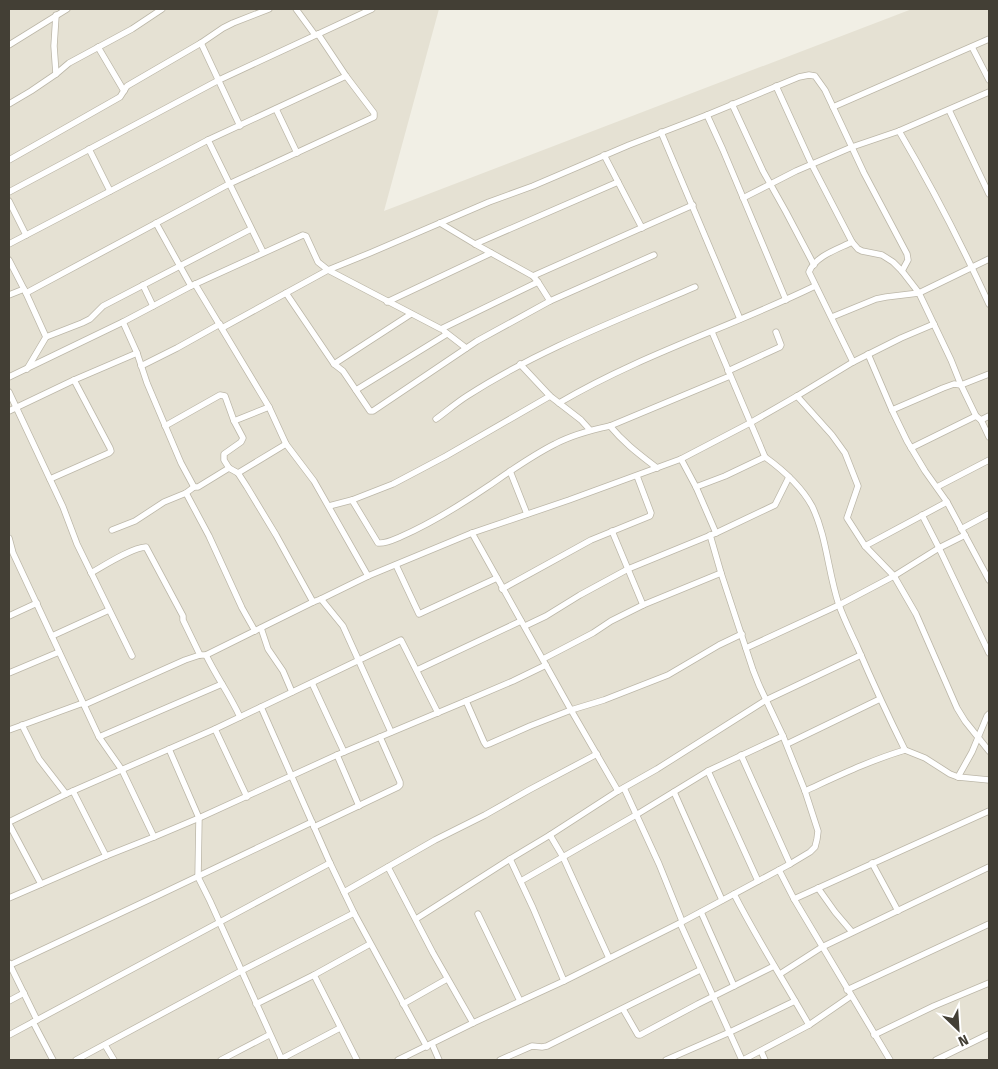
<svg xmlns="http://www.w3.org/2000/svg" width="998" height="1069" font-family="'Fira Sans',sans-serif">
<style>
.residential{fill:#e5e1d3}
.lines{fill:none;stroke-linecap:round;stroke-linejoin:round}
.street-casing{stroke:#bcb7a8;stroke-width:7}
.street{stroke:#fff;stroke-width:5.5}
</style>
<rect width="100%" height="100%" fill="#f1efe5"/>
<polygon class="residential" points="9,9 439,9 384,211 912,9 989,9 989,1060 9,1060"/>
<g class="lines">
<g class="street-casing">
<g id="street">
<polyline points="296,9 315,35"/>
<polyline points="56,15 54,46 56,74"/>
<polyline points="201,43 240,126"/>
<polyline points="9,45 67,9"/>
<polyline points="98,47 124,91"/>
<polyline points="972,47 989,80"/>
<polyline points="776,86 812,165 852,242 858,249 862,251 882,255 893,262 902,271 919,293 951,360 961,385 976,416 981,420 989,437"/>
<polyline points="9,104 31,91 56,74 69,63 132,29 162,9"/>
<polyline points="732,104 763,171 786,212 814,265"/>
<polyline points="833,107 989,39"/>
<polyline points="276,109 297,153"/>
<polyline points="949,110 989,194"/>
<polyline points="707,115 723,150 786,300"/>
<path d="M 899,131 C 932,187 962,245 989,304"/>
<polyline points="661,132 740,319"/>
<polyline points="208,140 263,252"/>
<polyline points="89,149 110,191"/>
<polyline points="604,155 642,228"/>
<polyline points="9,160 120,97 127,86 201,43 223,28 233,23 269,9"/>
<polyline points="9,192 219,80 372,9"/>
<polyline points="743,198 796,171 852,147 899,131 989,92"/>
<polyline points="9,201 26,235"/>
<polyline points="156,223 191,286"/>
<polyline points="440,223 475,244 533,276 538,282 550,301"/>
<path d="M 852,242 C 838,249 815,256 809,272 L 853,362"/>
<polyline points="9,244 208,140 346,76"/>
<polyline points="475,244 618,182"/>
<polyline points="9,260 26,293 46,337"/>
<polyline points="533,276 693,205"/>
<polyline points="195,284 269,407 286,444 314,481 368,576"/>
<polyline points="143,285 153,306"/>
<polyline points="26,293 229,184 374,117 374,113 346,76 318,34"/>
<polyline points="286,293 334,364 343,371 370,411 373,411 477,341 550,301 654,255"/>
<polyline points="9,295 24,289"/>
<polyline points="387,302 491,253"/>
<polyline points="832,317 876,299 886,297 919,293 989,259"/>
<polyline points="123,322 137,353 147,383 181,463 194,487"/>
<polyline points="222,328 328,270 441,329 538,282"/>
<polyline points="444,331 466,348"/>
<path d="M 712,332 L 765,457 C 783,470 801,486 812,506 C 827,537 828,573 839,605 C 844,619 851,633 857,646 C 872,681 888,716 905,750"/>
<polyline points="868,354 892,410 907,441 925,471 947,502 989,580"/>
<polyline points="334,364 411,314"/>
<polyline points="520,364 550,396 581,420 590,430"/>
<polyline points="141,366 177,348 220,324"/>
<polyline points="27,369 46,337 82,323 90,319 103,306 251,229"/>
<polyline points="728,371 780,347 781,345 776,332"/>
<polyline points="9,377 123,322 191,286 303,235 306,236 318,262 328,270 370,253 489,202 533,186 629,145 707,115 799,77 809,75 815,76 825,90 842,126 864,173 907,254 908,260 902,271"/>
<polyline points="356,390 447,334"/>
<polyline points="9,392 63,507 77,544 132,656"/>
<polyline points="797,396 832,435 845,453 858,486 847,518 865,546 894,576 916,614 957,708 965,721 989,751"/>
<path d="M 559,403 C 640,355 731,327 815,286"/>
<polyline points="892,410 943,388 954,384 961,385 989,374"/>
<polyline points="9,411 74,380 137,353"/>
<path d="M 436,419 C 447,411 456,403 467,396 C 538,350 618,320 695,287"/>
<polyline points="981,420 989,416"/>
<polyline points="234,421 269,407"/>
<polyline points="165,426 220,395 225,396 234,421 243,438 241,442 224,454 224,460 229,468 238,473 247,487 276,535 313,602"/>
<path d="M 610,426 C 624,443 639,454 657,468"/>
<polyline points="911,448 976,416"/>
<polyline points="681,459 696,487 716,533"/>
<polyline points="510,471 527,514"/>
<polyline points="238,473 286,444"/>
<polyline points="50,479 109,453 111,451 110,448 74,380"/>
<polyline points="696,487 725,476 765,457"/>
<polyline points="937,487 989,460"/>
<polyline points="186,493 209,536 242,608 255,631"/>
<path d="M 352,500 L 378,543 C 385,544 393,540 400,537 C 430,524 459,506 487,487 C 509,472 531,456 555,444 C 572,435 591,430 610,426 L 730,376"/>
<polyline points="329,506 352,500 393,484 446,456 550,396"/>
<polyline points="922,515 939,548 989,653"/>
<polyline points="961,529 989,514"/>
<polyline points="112,530 135,521 164,502 186,493 194,487 198,487 229,468"/>
<polyline points="612,531 643,605"/>
<polyline points="472,533 571,710 618,791"/>
<polyline points="9,538 13,553 99,737 122,770 154,837"/>
<polyline points="865,546 947,502"/>
<polyline points="396,565 419,614 497,578"/>
<path d="M 91,573 C 105,565 131,548 146,547 L 183,616 L 183,620 L 200,655"/>
<polyline points="502,589 591,540 650,516 651,513 637,476"/>
<polyline points="321,599 343,626 391,732"/>
<polyline points="9,616 37,603"/>
<polyline points="525,626 546,616 580,595 628,569 716,533 775,505 789,477"/>
<polyline points="261,628 268,649 283,671 292,692"/>
<polyline points="52,636 109,610"/>
<polyline points="746,648 839,605 894,576 939,548 965,535"/>
<path d="M 206,655 C 216,676 230,695 240,717"/>
<polyline points="543,659 593,633 611,621 643,605 721,573"/>
<polyline points="417,670 521,621"/>
<polyline points="9,673 59,652"/>
<polyline points="312,683 344,752"/>
<polyline points="466,701 484,742 486,745 489,744 530,726 571,710 604,700 668,675 719,645 742,634"/>
<polyline points="84,705 185,660 200,655 206,655 313,602 321,599 368,576 472,533 569,500 681,459 750,423 797,396 853,362 901,338 934,324"/>
<polyline points="261,707 330,863 354,913 427,1047"/>
<polyline points="22,725 39,759 66,794"/>
<polyline points="215,729 247,797"/>
<polyline points="9,730 83,703"/>
<polyline points="99,737 222,684"/>
<polyline points="787,744 880,699"/>
<polyline points="169,749 199,818 198,877 210,901 282,1060"/>
<polyline points="337,755 359,806"/>
<polyline points="741,755 790,864"/>
<polyline points="708,771 758,881"/>
<polyline points="958,777 972,752 987,716 989,714"/>
<polyline points="624,788 659,864 682,921"/>
<polyline points="73,791 106,856"/>
<path d="M 805,791 C 838,776 871,760 905,750 L 925,758 L 950,774 L 958,777 L 989,780"/>
<polyline points="674,792 722,900"/>
<polyline points="9,822 66,794 215,729 401,640 438,713"/>
<polyline points="9,824 41,884"/>
<polyline points="314,827 398,787 400,785 400,782 380,737"/>
<polyline points="550,835 563,857 609,958"/>
<polyline points="510,859 533,908 564,981"/>
<polyline points="872,863 898,911"/>
<polyline points="388,867 433,953 473,1023"/>
<polyline points="779,870 794,899 890,1060"/>
<polyline points="521,881 636,815 708,771 783,736"/>
<polyline points="818,888 835,912 852,932"/>
<polyline points="344,892 435,840 485,815 529,790 597,754"/>
<path d="M 734,894 C 757,939 784,981 809,1025"/>
<polyline points="9,898 106,856 154,837 199,818 337,755 466,701 513,681 546,665"/>
<polyline points="794,899 989,811"/>
<polyline points="701,912 734,986"/>
<polyline points="478,914 520,1001"/>
<polyline points="416,919 510,859 550,835 618,791 657,769 766,700 861,655"/>
<polyline points="680,923 742,1060"/>
<polyline points="9,963 37,1020"/>
<polyline points="10,965 161,894 312,822"/>
<polyline points="780,974 822,947 989,867"/>
<polyline points="314,975 357,1060"/>
<polyline points="847,990 989,924"/>
<polyline points="9,1001 24,993"/>
<polyline points="256,1004 314,975 370,944"/>
<polyline points="403,1004 447,979"/>
<polyline points="623,1009 638,1035 640,1035 698,1004 774,966"/>
<polyline points="33,1022 53,1060"/>
<polyline points="9,1035 330,863"/>
<polyline points="874,1035 934,1006 989,983"/>
<polyline points="432,1044 439,1060"/>
<polyline points="105,1045 114,1060"/>
<polyline points="761,1051 765,1060"/>
<polyline points="281,1059 340,1028"/>
<polyline points="76,1060 241,971 354,913"/>
<polyline points="221,1060 269,1035"/>
<polyline points="398,1060 473,1023 564,981 680,923 790,864 810,852 815,847 817,839 818,831 805,791 783,736 759,685 753,670 721,573 710,535"/>
<polyline points="500,1060 532,1046 542,1047 547,1046 700,970"/>
<polyline points="666,1060 730,1032 795,1001"/>
<polyline points="743,1060 809,1025 851,996"/>
<polyline points="936,1060 989,1034"/>
</g>
</g>
<use href="#street" class="street"/>
</g>
<rect width="998" height="1069" fill="none" stroke="#433f35" stroke-width="20"/>
<g transform="translate(958 1029) rotate(155)" stroke="#ffffff" stroke-width="4" paint-order="stroke">
<path d="M0-4L9 19L0 12L-9 19Z" fill="#433f35"/>
<text y="-8" font-size="14" font-weight="bold" text-anchor="middle" fill="#433f35">N</text>
</g>
</svg>
